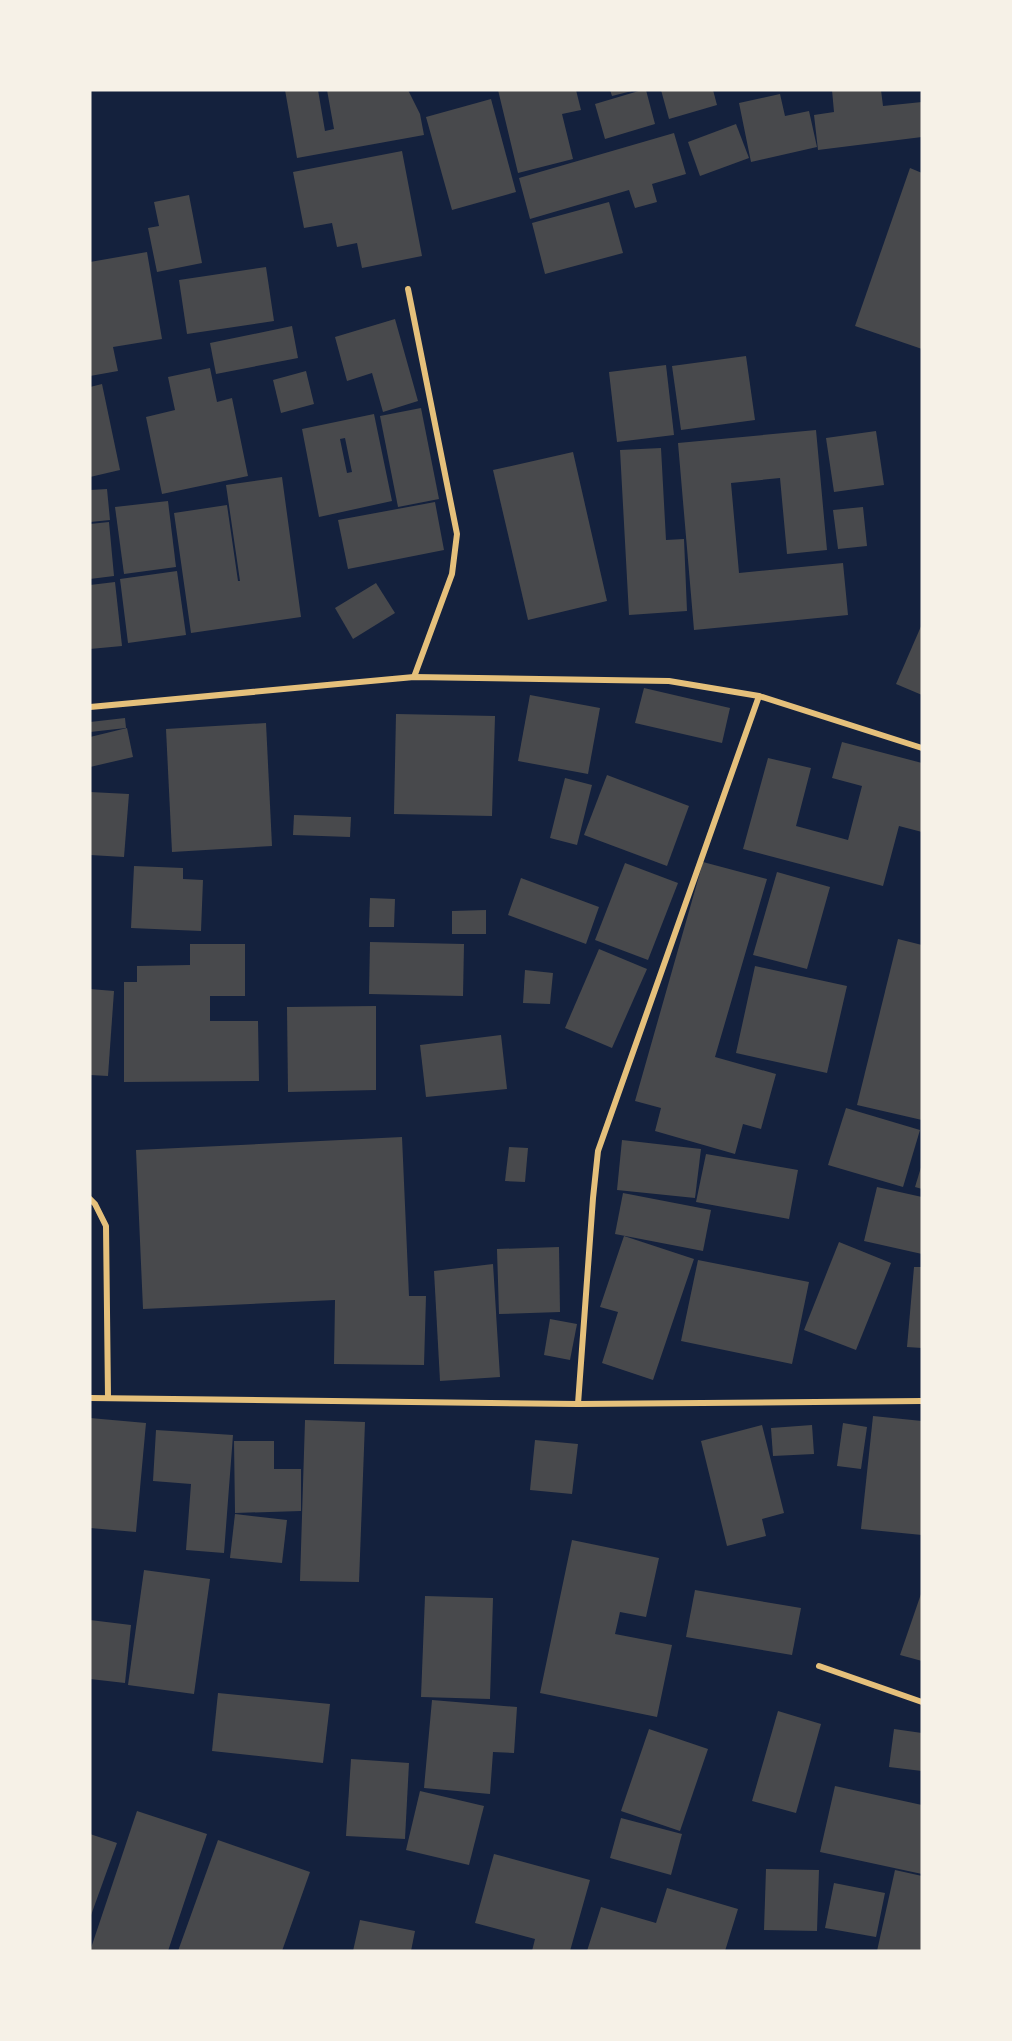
<svg xmlns="http://www.w3.org/2000/svg" width="1012" height="2041" font-family="'Golos Text',sans-serif">
<style>
.building{fill:#48494c;fill-rule:evenodd}
.lines{fill:none;stroke-linecap:round;stroke-linejoin:round}
.minor{stroke:#e5c07b;stroke-width:6}
</style>
<rect width="100%" height="100%" fill="#14213d"/>
<g class="building">
<polygon points="285,90 318,90 325,131 334,129 327,90 408,90 420,114 424,135 297,158"/>
<polygon points="498,90 576,90 581,110 562,114 573,159 518,173"/>
<polygon points="610,90 632,90 632,91 612,96"/>
<polygon points="642,90 646,90 655,124 605,139 595,104"/>
<polygon points="661,90 713,90 717,105 669,119"/>
<polygon points="832,90 881,90 883,106 922,102 922,137 818,150 814,115 834,112"/>
<polygon points="780,94 785,116 809,111 817,147 751,162 739,103"/>
<polygon points="491,99 516,192 452,210 426,117"/>
<polygon points="736,124 749,158 700,176 688,142"/>
<polygon points="674,133 686,174 652,184 657,202 635,208 629,190 530,219 519,178"/>
<polygon points="402,151 422,256 362,268 357,243 337,247 332,223 304,228 293,172"/>
<polygon points="910,168 922,173 922,349 855,326"/>
<polygon points="189,195 202,263 157,272 148,228 159,226 154,202"/>
<polygon points="609,202 623,253 545,274 532,223"/>
<polygon points="147,252 162,339 113,347 118,371 90,376 90,262"/>
<polygon points="266,267 274,321 187,334 179,280"/>
<polygon points="395,319 418,401 383,412 372,373 347,381 335,337"/>
<polygon points="292,326 298,358 216,374 210,343"/>
<polygon points="746,356 755,420 681,430 672,366"/>
<polygon points="666,365 674,435 617,442 609,372"/>
<polygon points="210,368 217,402 232,398 248,476 162,494 146,417 175,410 168,377"/>
<polygon points="306,371 314,404 281,413 273,380"/>
<polygon points="102,384 120,470 90,477 90,387"/>
<polygon points="421,408 439,499 398,507 380,416"/>
<path d="M 374,414 L 392,501 L 319,517 L 302,429 ZM 345,438 L 352,472 L 347,473 L 340,439 Z"/>
<polygon points="816,430 827,550 787,554 780,478 731,483 739,573 843,563 848,615 694,630 678,443"/>
<polygon points="876,431 884,485 834,492 826,438"/>
<polygon points="661,448 666,540 684,539 687,611 629,615 620,450"/>
<polygon points="573,452 607,601 528,620 493,470"/>
<polygon points="282,477 301,617 191,633 174,513 227,505 238,581 240,581 226,485"/>
<polygon points="107,489 110,520 90,522 90,490"/>
<polygon points="168,501 176,567 124,574 115,507"/>
<polygon points="435,502 444,550 348,569 338,520"/>
<polygon points="863,507 867,546 838,549 833,510"/>
<polygon points="109,522 114,576 90,579 90,524"/>
<polygon points="177,571 186,635 128,643 120,579"/>
<polygon points="115,582 122,646 90,649 90,585"/>
<polygon points="376,583 395,613 353,639 335,608"/>
<polygon points="922,624 922,695 896,684"/>
<polygon points="644,688 730,708 722,743 635,723"/>
<polygon points="530,695 600,708 588,774 518,761"/>
<polygon points="396,714 495,716 492,816 394,814"/>
<polygon points="125,718 126,728 90,732 90,722"/>
<polygon points="266,723 272,846 172,852 166,729"/>
<polygon points="127,728 133,757 90,767 90,737"/>
<polygon points="842,742 922,763 922,832 899,826 883,886 743,849 768,758 811,768 796,826 848,840 862,786 832,778"/>
<polygon points="607,775 689,806 667,866 584,835"/>
<polygon points="565,778 592,785 577,845 550,838"/>
<polygon points="90,792 129,794 124,857 90,855"/>
<polygon points="294,815 351,817 350,837 293,835"/>
<polygon points="703,862 767,879 715,1057 776,1074 761,1129 743,1124 735,1154 655,1131 661,1108 635,1101"/>
<polygon points="625,863 678,883 648,960 595,940"/>
<polygon points="134,866 183,868 183,879 203,880 201,931 131,928"/>
<polygon points="777,872 830,887 807,969 753,955"/>
<polygon points="521,878 599,907 586,944 508,915"/>
<polygon points="370,898 395,899 394,927 369,927"/>
<polygon points="486,910 486,934 452,934 452,911"/>
<polygon points="898,939 922,945 922,1120 857,1105"/>
<polygon points="370,942 464,944 463,996 369,994"/>
<polygon points="190,944 245,944 245,996 210,996 210,1021 258,1021 259,1081 124,1082 124,982 137,982 137,966 190,965"/>
<polygon points="599,949 647,969 612,1048 565,1028"/>
<polygon points="755,966 847,986 827,1073 736,1053"/>
<polygon points="525,970 553,973 550,1004 523,1003"/>
<polygon points="90,989 114,991 108,1076 90,1075"/>
<polygon points="376,1006 376,1090 288,1092 287,1007"/>
<polygon points="501,1035 507,1089 426,1097 420,1045"/>
<polygon points="846,1108 920,1130 903,1187 828,1165"/>
<polygon points="402,1137 409,1296 426,1296 424,1365 334,1364 335,1300 143,1309 136,1150"/>
<polygon points="622,1140 701,1149 695,1198 617,1190"/>
<polygon points="509,1147 528,1148 525,1182 505,1181"/>
<polygon points="706,1154 798,1170 789,1219 696,1202"/>
<polygon points="922,1164 922,1189 915,1187"/>
<polygon points="877,1187 922,1197 922,1254 864,1241"/>
<polygon points="623,1193 711,1210 703,1251 615,1234"/>
<polygon points="624,1236 694,1259 653,1380 602,1363 618,1312 600,1307"/>
<polygon points="839,1242 891,1263 856,1350 804,1330"/>
<polygon points="559,1247 560,1312 499,1314 497,1249"/>
<polygon points="698,1260 809,1282 792,1364 681,1341"/>
<polygon points="493,1264 500,1377 440,1381 434,1271"/>
<polygon points="914,1267 922,1267 922,1348 907,1347"/>
<polygon points="550,1319 577,1324 570,1360 544,1355"/>
<polygon points="873,1416 922,1421 922,1535 861,1529"/>
<polygon points="90,1418 146,1423 136,1532 90,1528"/>
<polygon points="305,1420 365,1422 359,1582 300,1581"/>
<polygon points="843,1423 867,1427 861,1469 837,1466"/>
<polygon points="762,1425 784,1513 762,1519 766,1536 727,1546 701,1441"/>
<polygon points="812,1425 814,1454 773,1456 771,1428"/>
<polygon points="156,1430 233,1435 224,1553 186,1550 191,1484 153,1481"/>
<polygon points="535,1440 578,1444 572,1494 530,1490"/>
<polygon points="234,1441 274,1441 274,1469 301,1469 301,1511 235,1513"/>
<polygon points="235,1514 287,1520 282,1563 230,1558"/>
<polygon points="572,1540 659,1558 646,1617 620,1612 615,1634 672,1645 657,1717 540,1693"/>
<polygon points="144,1570 210,1579 194,1694 128,1685"/>
<polygon points="695,1590 801,1608 792,1655 686,1637"/>
<polygon points="922,1591 922,1661 900,1655"/>
<polygon points="425,1596 493,1598 490,1699 421,1697"/>
<polygon points="90,1620 131,1625 125,1683 90,1679"/>
<polygon points="218,1693 330,1704 323,1763 212,1751"/>
<polygon points="432,1700 517,1707 514,1753 493,1752 490,1794 424,1788"/>
<polygon points="778,1711 821,1724 796,1813 752,1801"/>
<polygon points="649,1729 708,1749 680,1831 621,1811"/>
<polygon points="894,1729 922,1733 922,1771 889,1767"/>
<polygon points="351,1759 409,1763 405,1839 346,1836"/>
<polygon points="835,1786 922,1805 922,1874 820,1852"/>
<polygon points="420,1791 484,1806 469,1865 406,1850"/>
<polygon points="137,1811 207,1834 168,1951 90,1951"/>
<polygon points="621,1818 682,1834 671,1875 610,1858"/>
<polygon points="90,1834 117,1843 90,1918"/>
<polygon points="218,1840 310,1872 282,1951 178,1951"/>
<polygon points="494,1854 590,1880 570,1951 532,1951 535,1939 475,1923"/>
<polygon points="766,1869 819,1870 817,1931 764,1930"/>
<polygon points="895,1870 922,1876 922,1951 877,1951"/>
<polygon points="834,1883 885,1893 876,1937 825,1928"/>
<polygon points="667,1888 738,1909 725,1951 587,1951 601,1907 656,1923"/>
<polygon points="360,1920 415,1931 411,1951 353,1951"/>
</g>
<g class="lines">
<g class="minor">
<polyline points="408,289 457,534 452,574 414,677"/>
<polyline points="90,707 414,677 669,681 759,696 922,748"/>
<polyline points="90,1199 95,1204 106,1226 108,1397"/>
<polyline points="90,1398 578,1404 922,1401"/>
<polyline points="578,1404 593,1198 598,1151 759,696"/>
<polyline points="819,1666 922,1702"/>
</g>
</g>
<rect width="1012" height="2041" fill="none" stroke="#f6f1e7" stroke-width="183"/>
</svg>
